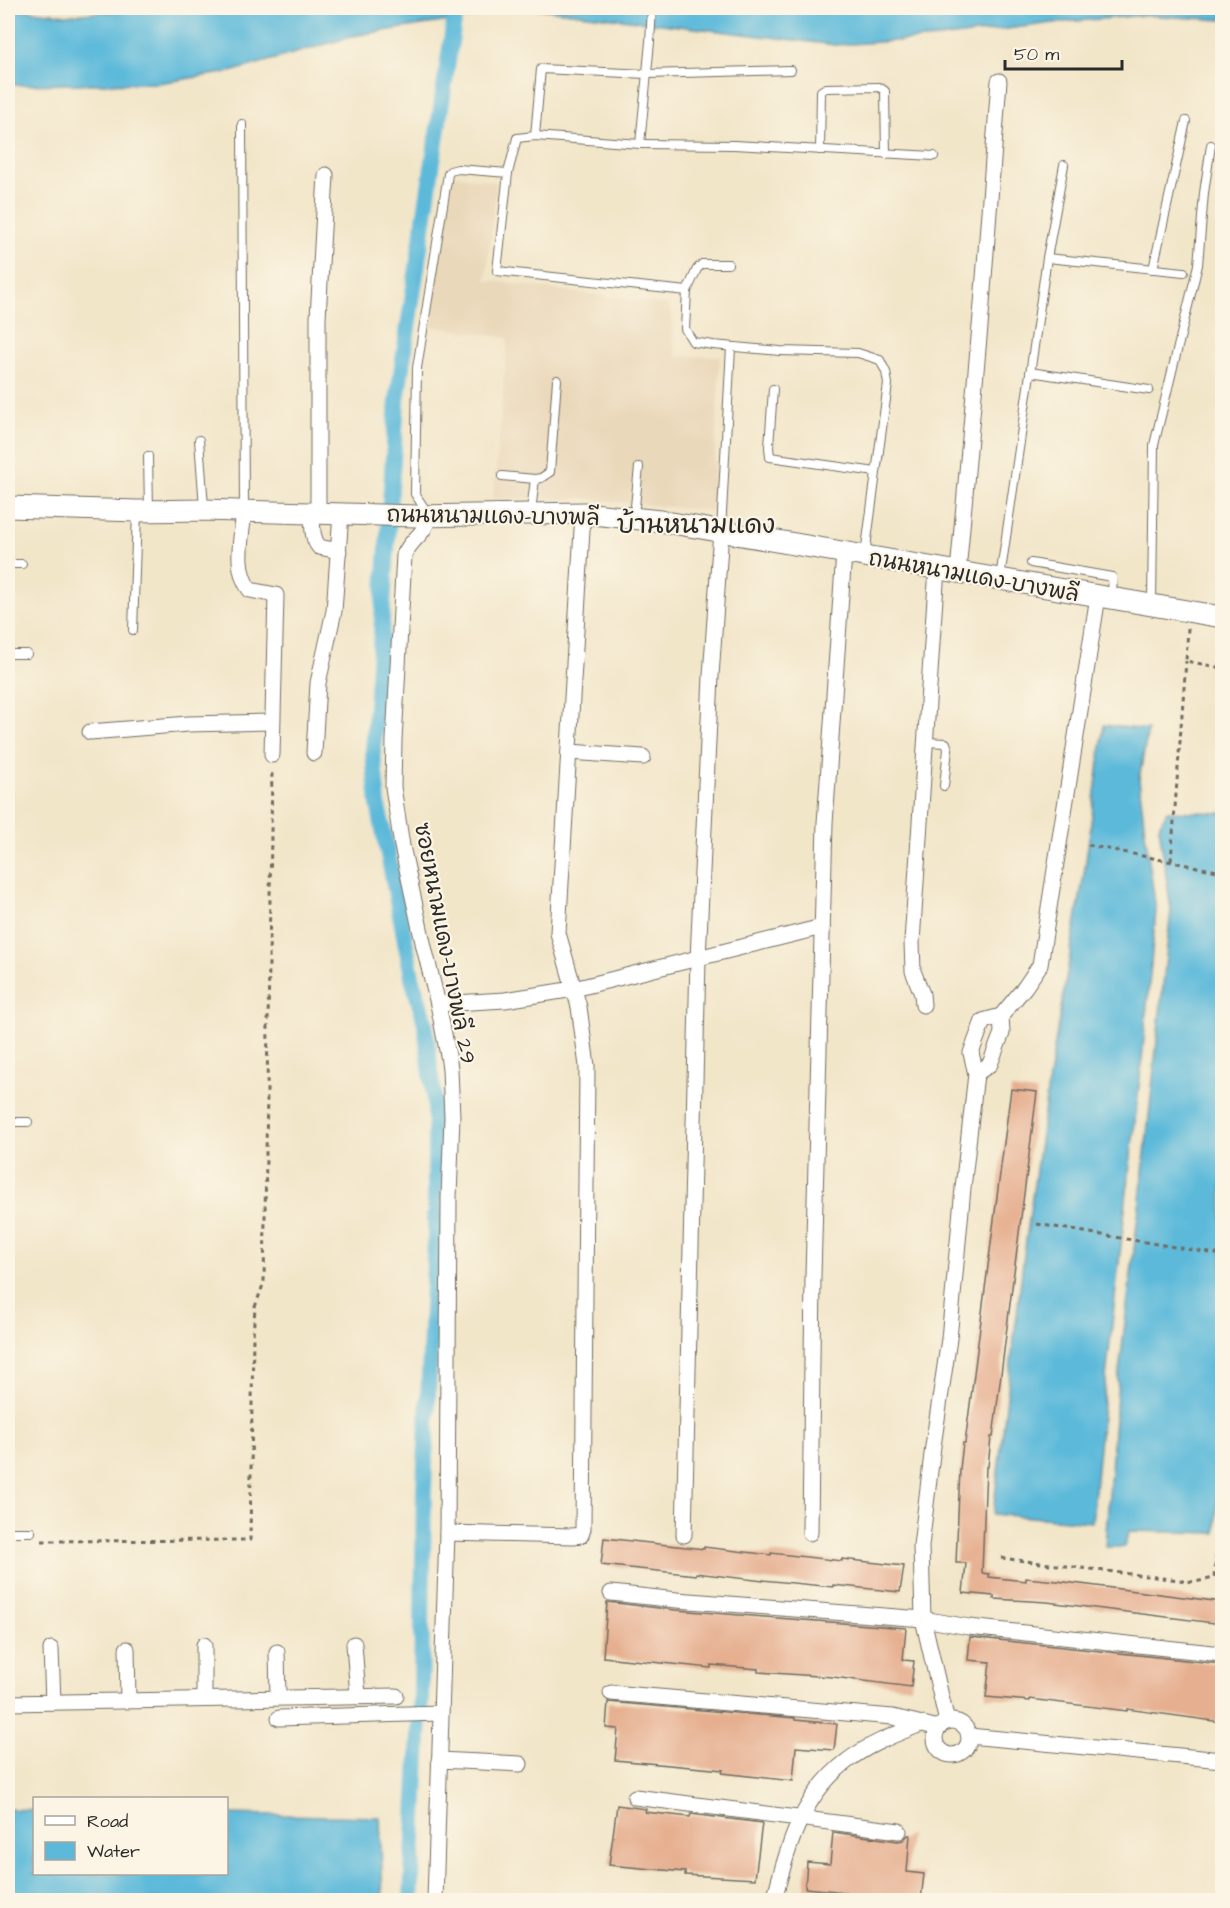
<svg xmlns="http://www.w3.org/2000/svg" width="1230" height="1908" font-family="'Architects Daughter','Playpen Sans Thai',sans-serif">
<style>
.built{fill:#ead8ba}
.water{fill:#5cb9da;stroke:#447282;stroke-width:1.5}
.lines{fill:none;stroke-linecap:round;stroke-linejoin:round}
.canal{stroke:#5cb9da;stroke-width:16}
.building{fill:#e6af90}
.service-casing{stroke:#716c62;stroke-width:10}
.minor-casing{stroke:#716c62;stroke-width:17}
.secondary-casing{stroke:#716c62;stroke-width:23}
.path{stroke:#716c62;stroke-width:3;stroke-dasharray:4.5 4.5;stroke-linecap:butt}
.service{stroke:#fff;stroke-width:8}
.minor{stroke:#fff;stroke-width:15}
.secondary{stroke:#fff;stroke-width:21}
.labels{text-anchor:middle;stroke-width:4.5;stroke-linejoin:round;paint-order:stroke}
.street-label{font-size:22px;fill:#2b2b2b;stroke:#fcf5e5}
.quarter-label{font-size:26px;fill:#2b2b2b;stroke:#fcf5e5}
</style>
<rect width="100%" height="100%" fill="#fcf5e5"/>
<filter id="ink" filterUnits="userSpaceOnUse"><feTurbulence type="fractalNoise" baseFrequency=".0167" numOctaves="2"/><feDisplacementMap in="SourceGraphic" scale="12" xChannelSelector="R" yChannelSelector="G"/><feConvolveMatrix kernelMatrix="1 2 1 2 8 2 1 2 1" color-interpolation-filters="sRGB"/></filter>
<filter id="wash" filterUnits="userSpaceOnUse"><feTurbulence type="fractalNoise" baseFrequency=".008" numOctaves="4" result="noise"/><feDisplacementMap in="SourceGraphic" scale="24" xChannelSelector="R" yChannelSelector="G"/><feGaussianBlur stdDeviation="1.35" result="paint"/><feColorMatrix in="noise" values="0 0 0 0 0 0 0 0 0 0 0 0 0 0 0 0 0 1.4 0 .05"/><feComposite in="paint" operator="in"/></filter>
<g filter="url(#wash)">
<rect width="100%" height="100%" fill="#f2e6c9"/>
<polygon class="built" points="448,174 497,182 486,280 670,305 676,357 720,356 712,511 585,499 493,499 508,338 429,326"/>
<g class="water">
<polygon points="8,8 67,15 154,8 520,8 468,18 357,35 230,72 158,83 8,85"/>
<polygon points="530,8 1222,8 1222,20 1145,15 1053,23 939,38 835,45"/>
<polygon points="1104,725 1148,730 1139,779 1145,832 1156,910 1142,1059 1103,1404 1092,1522 993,1514 1024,1254 1049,1078 1085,868"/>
<polygon points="1167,811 1222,813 1222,1405 1216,1533 1129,1531 1124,1547 1105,1547 1118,1381 1141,1191 1171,910 1159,827"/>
<polygon points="8,1809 34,1810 34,1874 226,1874 227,1814 380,1817 383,1900 8,1900"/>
</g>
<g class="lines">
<polyline class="canal" points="411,1900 421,1695 424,1488 435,1241 435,1108 425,1023 413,981 378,804 373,753 397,400 456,8"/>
</g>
<g id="blocks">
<g class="building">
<polygon points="1011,1089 1037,1092 993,1437 991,1437 988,1467 986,1467 982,1573 989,1574 989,1577 1026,1581 1026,1578 1057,1581 1222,1602 1222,1624 1047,1602 994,1599 994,1596 963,1593 966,1563 956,1563 960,1469 963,1443 965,1443"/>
<polygon points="604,1538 704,1549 704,1547 771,1555 771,1553 842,1561 842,1559 904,1566 900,1592 833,1585 833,1587 763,1580 763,1581 696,1573 696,1575 601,1565"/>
<polygon points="607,1602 676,1610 906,1628 903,1660 914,1661 911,1687 833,1677 758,1672 758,1669 711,1665 711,1668 603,1657"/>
<polygon points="970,1637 1222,1664 1221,1722 1127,1709 1127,1711 1030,1699 1030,1701 986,1697 990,1662 968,1660"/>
<polygon points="608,1702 795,1718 795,1720 837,1724 834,1750 796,1747 793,1781 722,1773 723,1770 615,1760 618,1729 606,1728"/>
<polygon points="617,1805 646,1809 645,1812 690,1817 691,1814 762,1823 755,1879 685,1875 685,1872 609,1865"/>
<polygon points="833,1832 898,1841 903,1840 908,1835 910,1835 907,1872 924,1874 921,1900 847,1894 847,1892 805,1888 807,1862 830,1864"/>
</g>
</g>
</g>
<g filter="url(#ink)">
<use href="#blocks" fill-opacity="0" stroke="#716c62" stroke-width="1.5"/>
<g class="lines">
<g class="service-casing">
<g id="service">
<polyline points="652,8 650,42 640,144 535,136 517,138 508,173 497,271 687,291"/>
<polyline points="242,124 244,509"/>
<polyline points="535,136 541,69 647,74 791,70"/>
<polyline points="640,144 734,145 934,156"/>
<polyline points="820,150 821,91 826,88 879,87 885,91 886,154"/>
<polyline points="1047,258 1184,272"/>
<polyline points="728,264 702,264 697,269 687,291 685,329 693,342 713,345 780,351 858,353 880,360 886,372 888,384 865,555"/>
<polyline points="1153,269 1186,121"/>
<polyline points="1030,372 1149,390"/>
<polyline points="773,389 769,447 770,457 876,472"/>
<polyline points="199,440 204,507"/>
<polyline points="148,456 149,509"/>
<polyline points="502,476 535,479"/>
<polyline points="531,511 535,479 541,478 550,472 557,380"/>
<polyline points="427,512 415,494 417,368 448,174 450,171 458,169 508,173"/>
<polyline points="634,516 639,467"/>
<polyline points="721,531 731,347"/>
<polyline points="1031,563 1112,577 1113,597"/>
<polyline points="8,564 22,564"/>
<polyline points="1000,578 1047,258 1064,165"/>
<polyline points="1152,604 1154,445 1198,265 1204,193 1211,145"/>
<polyline points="133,630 137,512"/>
<polyline points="8,654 27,654"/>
<polyline points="925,742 946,743 948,749 944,786"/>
<polyline points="8,1122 28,1122"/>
<polyline points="8,1532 31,1532"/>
</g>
</g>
<g class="minor-casing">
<g id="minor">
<path d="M 244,511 C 242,536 233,569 250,590 L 276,595 L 272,755"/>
<path d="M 312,513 C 313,525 311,537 319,547 L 339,551"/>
<polyline points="318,514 318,318 326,175"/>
<path d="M 429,515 C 424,537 413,536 404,555 L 394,740 L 393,787 L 402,846 L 424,947 L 438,1004 L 448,1055 L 450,1069 L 452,1117 L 449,1197 L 447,1533 L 435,1900"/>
<polyline points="958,572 982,304 999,81"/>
<polyline points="90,732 188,724 272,722"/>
<polyline points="569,752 643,757"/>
<polyline points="314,753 318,683 334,611 341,513"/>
<polyline points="438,1004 505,1000 574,989 822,927"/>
<polyline points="923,1005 922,994 913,971 912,942 937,568"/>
<polyline points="976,1074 990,1064 1002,1033 1001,1016"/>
<polyline points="447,1533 573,1536 581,1535 583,1529 587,1066 579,1007 558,933 583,513"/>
<polyline points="810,1533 813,1276 825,823 844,553"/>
<polyline points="684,1535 698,959 711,676 721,531"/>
<polyline points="611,1593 677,1600 923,1619 969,1627 1222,1654"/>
<polyline points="354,1644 358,1696"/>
<polyline points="204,1645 204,1698"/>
<polyline points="51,1649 53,1702"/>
<polyline points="127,1649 128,1700"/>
<polyline points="277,1652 278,1697"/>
<polyline points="611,1693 893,1717 939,1728"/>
<polyline points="8,1703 396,1696"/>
<polyline points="279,1718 440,1713"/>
<circle cx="952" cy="1738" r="17"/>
<polyline points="947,1722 923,1619 921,1546 933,1446 949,1339 963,1188 976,1074 971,1053 983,1021 1001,1016 1025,987 1040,965 1098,596"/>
<polyline points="969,1736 1222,1760"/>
<polyline points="439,1760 520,1764"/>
<polyline points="635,1797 899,1831"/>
<path d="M 774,1900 C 787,1848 802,1795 847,1761 C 869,1744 896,1734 921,1724"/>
</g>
</g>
<g class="secondary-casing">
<polyline id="secondary" points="8,507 137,511 204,510 417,516 583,513 660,521 1222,617"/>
</g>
<g class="path">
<polyline points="1188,628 1186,661 1222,668"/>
<polyline points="1088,845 1222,872"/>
<polyline points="1171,861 1186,661"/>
<polyline points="1037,1224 1222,1255"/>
<polyline points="42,1541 250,1540 253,1336 255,1307 264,1282 272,769"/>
<polyline points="1001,1558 1195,1582 1214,1578 1222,1490"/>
</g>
<use href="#service" class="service"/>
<use href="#minor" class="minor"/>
<use href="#secondary" class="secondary"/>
</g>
</g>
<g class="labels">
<g class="street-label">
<text transform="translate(493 515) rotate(1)" y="8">ถนนหนามแดง-บางพลี</text>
<text transform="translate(974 575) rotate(10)" y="8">ถนนหนามแดง-บางพลี</text>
<text transform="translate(446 943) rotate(79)" y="8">ซอยหนามแดง-บางพลี 29</text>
</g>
<g class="quarter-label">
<text x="696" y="533">บ้านหนามแดง</text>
</g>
</g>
<rect width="1230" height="1908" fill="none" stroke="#fcf5e5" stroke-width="30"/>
<rect x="33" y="1797" width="195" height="78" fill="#fcf5e5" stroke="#a8a49b" stroke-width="1.5"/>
<rect x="45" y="1816" width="30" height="9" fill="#ffffff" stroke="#a8a49b" stroke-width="1.5"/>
<text x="87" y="1827" font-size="18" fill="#2b2b2b">Road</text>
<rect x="45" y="1842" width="30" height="18" fill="#5cb9da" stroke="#a8a49b" stroke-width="1.5"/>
<text x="87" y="1857" font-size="18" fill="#2b2b2b">Water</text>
<path d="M1005 60v9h117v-9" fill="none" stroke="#2b2b2b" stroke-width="3"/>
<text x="1014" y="60" font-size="18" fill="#2b2b2b" stroke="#fcf5e5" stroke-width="4.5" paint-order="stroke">50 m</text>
</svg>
